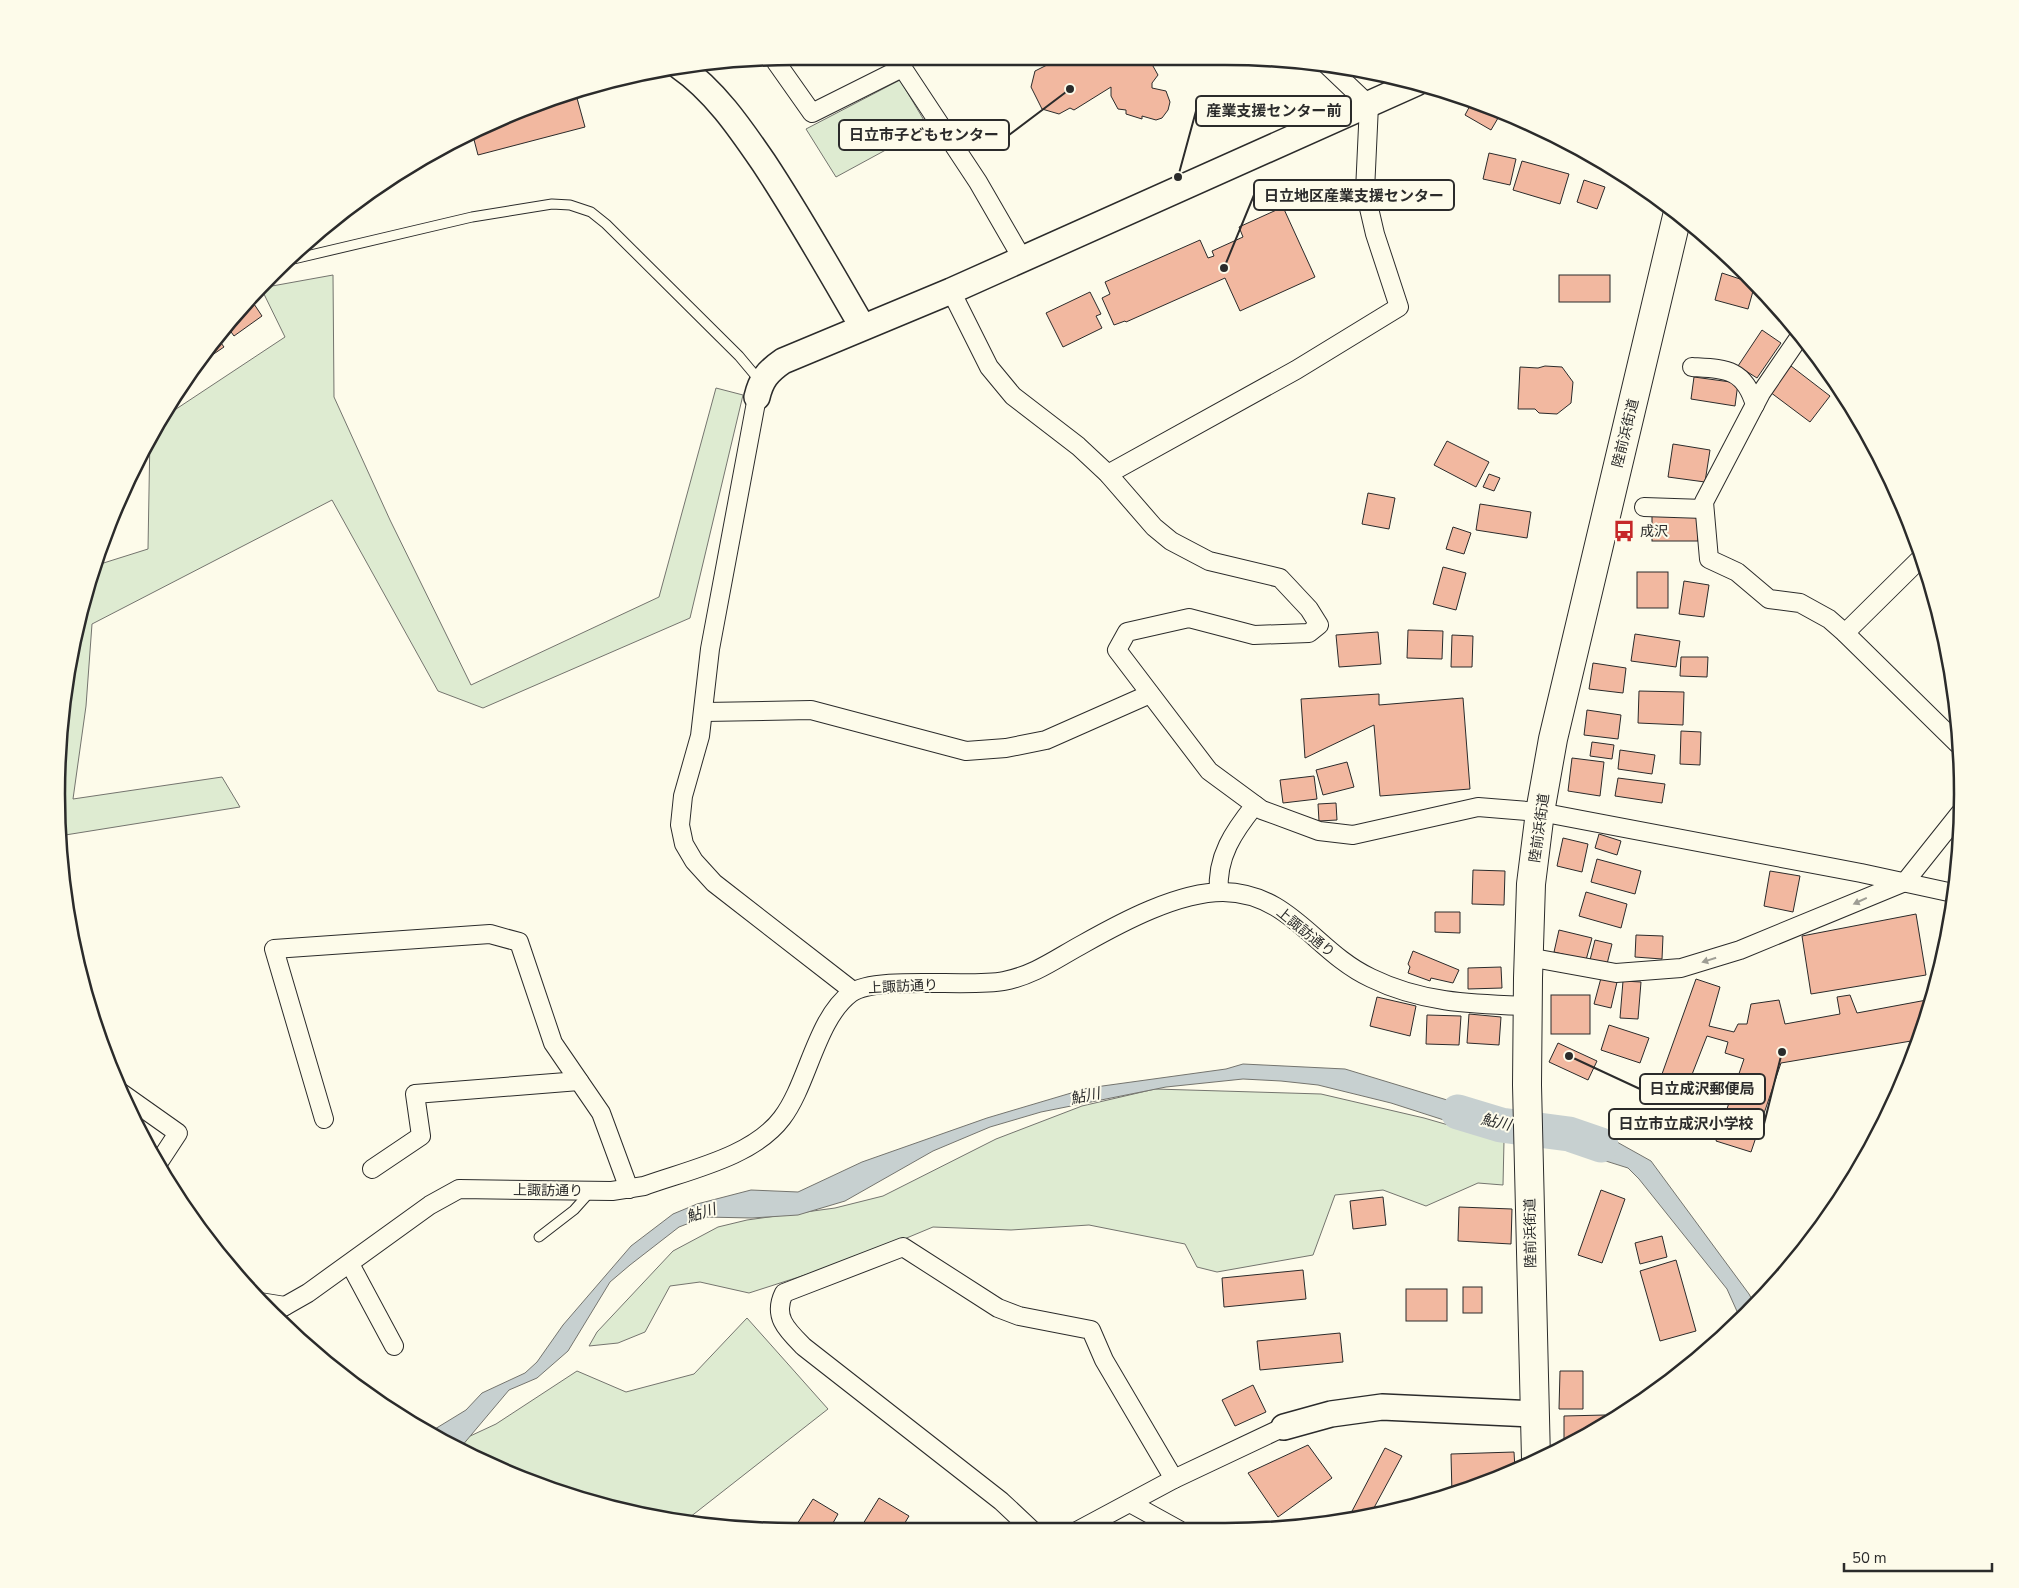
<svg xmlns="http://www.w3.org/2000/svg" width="2019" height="1588" font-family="'Nunito Sans','Noto Sans JP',sans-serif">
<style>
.green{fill:#deebd1;stroke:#74746e}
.water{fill:#c7d0d0;stroke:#74746e}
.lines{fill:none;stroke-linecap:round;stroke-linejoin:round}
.river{stroke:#c7d0d0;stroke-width:35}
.building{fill:#f2b8a0;stroke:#2b2b2b}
.lane-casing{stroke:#2b2b2b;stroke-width:11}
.street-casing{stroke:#2b2b2b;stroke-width:20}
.secondary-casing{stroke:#2b2b2b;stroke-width:28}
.highway-casing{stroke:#2b2b2b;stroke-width:30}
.lane{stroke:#fdfbea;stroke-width:9}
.street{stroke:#fdfbea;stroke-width:18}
.secondary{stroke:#fdfbea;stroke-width:25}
.highway{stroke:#fdfbea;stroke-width:28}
.oneway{fill:#9e9d94}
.labels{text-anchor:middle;stroke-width:4;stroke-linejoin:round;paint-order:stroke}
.street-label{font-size:14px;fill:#2b2b2b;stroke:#fdfbea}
.poi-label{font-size:14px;fill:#2b2b2b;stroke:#fdfbea;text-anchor:start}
.water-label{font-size:15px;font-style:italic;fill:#2b2b2b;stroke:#fdfbea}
.rim{fill:none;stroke:#2b2b2b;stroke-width:2.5}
.leader{fill:none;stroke:#2b2b2b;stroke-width:2}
.callout-dot{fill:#2b2b2b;stroke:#fdfbea;stroke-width:2}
.callout{fill:#fdfbea;stroke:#2b2b2b;stroke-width:2}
.callout-label{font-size:15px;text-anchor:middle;font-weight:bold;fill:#2b2b2b}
</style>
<rect width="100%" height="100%" fill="#fdfbea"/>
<g class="green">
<polygon points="900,80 928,127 836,177 806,129"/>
<path d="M 333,275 L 334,397 L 390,520 L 471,685 L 659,597 L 716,388 L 743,395 L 690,618 L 483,708 L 438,691 L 332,500 L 92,624 L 86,706 L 73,799 L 222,777 L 240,807 L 59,836 C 53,745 65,652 94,566 L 148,549 L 150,434 L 158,421 L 285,337 L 261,288 Z"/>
<polygon points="1155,1089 1321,1094 1424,1118 1504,1141 1503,1185 1478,1183 1426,1206 1383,1190 1335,1195 1313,1255 1217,1272 1197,1267 1185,1244 1089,1225 1011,1230 933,1227 861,1257 749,1293 700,1282 670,1286 645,1332 618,1343 589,1346 597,1332 673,1251 718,1227 747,1220 835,1208 883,1196 996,1139 1082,1106"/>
<polygon points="747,1318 828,1409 685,1521 650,1518 511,1475 453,1444 496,1424 577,1371 626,1392 694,1374"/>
</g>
<g class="water">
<polygon points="1243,1064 1345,1069 1503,1117 1503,1139 1391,1103 1318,1085 1281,1081 1243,1079 1166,1087 1041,1112 990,1127 933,1151 845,1201 798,1215 752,1218 705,1217 679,1227 630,1265 610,1282 568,1351 537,1378 509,1390 461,1447 430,1432 466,1410 482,1393 525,1373 537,1362 563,1325 631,1246 673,1214 697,1204 751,1190 798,1192 862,1162 987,1118 1088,1088 1226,1069"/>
<polygon points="1555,1121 1590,1127 1651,1161 1749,1294 1754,1303 1740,1318 1727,1289 1639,1179 1628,1168 1555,1145"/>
</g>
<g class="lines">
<polyline class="river" points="1458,1112 1501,1125 1569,1134 1601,1145"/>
</g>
<g class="building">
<polygon points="1149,59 1158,75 1152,83 1152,88 1166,91 1170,102 1168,110 1162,118 1156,120 1142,116 1142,119 1126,114 1126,110 1118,109 1111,96 1111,87 1074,110 1070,108 1059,114 1042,109 1031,87 1035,71 1049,64 1048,61 1052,60"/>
<polygon points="575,91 585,127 478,155 472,132 511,113"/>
<polygon points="1473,100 1501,113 1491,130 1465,115"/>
<polygon points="1489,153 1516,159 1510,185 1483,179"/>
<polygon points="1522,161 1569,174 1560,204 1513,190"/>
<polygon points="1584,180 1605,187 1597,209 1577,202"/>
<polygon points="1283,207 1315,277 1240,311 1225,278 1126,322 1125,321 1114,325 1102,298 1110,294 1105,282 1200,240 1208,258 1214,256 1212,251 1243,237 1239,227"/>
<polygon points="1722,273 1755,284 1748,309 1715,300"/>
<rect x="1559" y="275" width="51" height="27"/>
<polygon points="1090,292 1101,314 1096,316 1102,328 1063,347 1046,313"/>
<polygon points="250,298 262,316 234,336 226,325"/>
<polygon points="1762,330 1781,343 1757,378 1738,366"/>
<polygon points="216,336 224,347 193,368 209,345"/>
<polygon points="1545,366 1562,367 1573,382 1571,403 1557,414 1539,413 1535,409 1518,409 1520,367 1538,368"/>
<polygon points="1791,366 1830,396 1810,422 1770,392"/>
<polygon points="1694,377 1738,383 1735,406 1691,399"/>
<polygon points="1447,441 1489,462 1476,487 1434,465"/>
<polygon points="1673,444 1710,450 1705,482 1668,477"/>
<polygon points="1489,474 1500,478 1494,491 1483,487"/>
<polygon points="1368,493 1395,498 1389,529 1362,524"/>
<polygon points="1480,504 1531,512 1527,538 1476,530"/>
<rect x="1652" y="513" width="46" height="28"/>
<polygon points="1453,527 1471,533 1464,554 1446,549"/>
<polygon points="1443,567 1466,573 1456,610 1433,604"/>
<rect x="1637" y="572" width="31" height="36"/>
<polygon points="1684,581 1709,585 1704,617 1679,614"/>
<polygon points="1408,630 1443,631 1442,659 1407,658"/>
<polygon points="1378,632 1381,664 1339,667 1336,635"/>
<polygon points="1635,634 1680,641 1676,667 1631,661"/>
<polygon points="1452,635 1473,636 1472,667 1451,667"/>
<polygon points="1681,657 1708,657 1707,677 1680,676"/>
<polygon points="1593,663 1626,668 1623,693 1589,689"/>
<polygon points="1639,691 1684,692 1683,725 1638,723"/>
<polygon points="1379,694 1379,705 1463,698 1470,789 1380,796 1374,725 1305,758 1301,699"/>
<polygon points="1587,710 1621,715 1618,739 1584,735"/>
<polygon points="1681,731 1701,732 1700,765 1680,764"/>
<polygon points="1592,742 1614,745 1612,759 1590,756"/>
<polygon points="1620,750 1655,755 1652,774 1618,769"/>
<polygon points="1572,758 1604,762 1600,796 1568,791"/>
<polygon points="1347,762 1354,787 1323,795 1316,770"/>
<polygon points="1314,776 1317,799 1283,803 1280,780"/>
<polygon points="1618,778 1665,784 1662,803 1615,796"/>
<polygon points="1336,803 1337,820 1319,821 1318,804"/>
<polygon points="1599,834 1621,841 1617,855 1595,848"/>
<polygon points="1563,838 1588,844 1582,872 1557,866"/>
<polygon points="1597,859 1641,871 1635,894 1591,882"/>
<polygon points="1473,870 1505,871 1504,905 1472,904"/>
<polygon points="1770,871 1800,876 1793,912 1764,906"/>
<polygon points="1586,892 1627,904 1621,928 1579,916"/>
<polygon points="1435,912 1460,912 1460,933 1435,932"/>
<polygon points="1916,914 1926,975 1811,994 1802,936"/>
<polygon points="1559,930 1592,938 1586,960 1554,952"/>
<polygon points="1636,935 1663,936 1662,959 1635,957"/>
<polygon points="1595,940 1612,944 1607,964 1590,960"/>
<polygon points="1413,951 1459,970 1453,983 1431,978 1430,981 1408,973 1410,967 1408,964"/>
<polygon points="1501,967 1502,988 1468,989 1468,968"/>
<polygon points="1601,978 1617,982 1611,1008 1594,1004"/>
<polygon points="1696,979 1720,987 1709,1026 1734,1032 1738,1024 1747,1024 1751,1004 1779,1000 1785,1024 1840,1014 1837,997 1850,995 1857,1013 1932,999 1917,1040 1781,1063 1751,1152 1716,1141 1744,1059 1725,1053 1728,1042 1707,1036 1684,1095 1657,1088"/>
<polygon points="1623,981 1641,982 1638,1019 1620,1018"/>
<rect x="1551" y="995" width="39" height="39"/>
<polygon points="1377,997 1416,1006 1410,1036 1370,1026"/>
<polygon points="1469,1014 1501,1017 1499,1045 1467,1043"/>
<polygon points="1427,1015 1461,1016 1459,1045 1426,1044"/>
<polygon points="1609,1025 1649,1038 1640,1063 1601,1050"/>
<polygon points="1558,1043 1597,1061 1588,1080 1549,1062"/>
<polygon points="1601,1190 1625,1199 1602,1263 1578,1255"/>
<polygon points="1383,1197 1386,1225 1353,1229 1350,1201"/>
<polygon points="1459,1207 1512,1209 1511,1244 1458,1241"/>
<polygon points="1662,1236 1667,1257 1640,1264 1635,1243"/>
<polygon points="1676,1260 1696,1331 1660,1341 1640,1271"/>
<polygon points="1303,1270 1306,1299 1224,1307 1222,1278"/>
<rect x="1463" y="1287" width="19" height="26"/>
<rect x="1406" y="1289" width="41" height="32"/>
<polygon points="1340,1333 1343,1362 1260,1370 1257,1341"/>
<polygon points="1560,1371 1583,1371 1583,1409 1559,1409"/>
<polygon points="1253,1385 1266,1412 1235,1426 1222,1400"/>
<polygon points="1605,1415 1605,1425 1594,1433 1564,1446 1564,1416"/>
<polygon points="1308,1445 1332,1478 1278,1517 1248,1473"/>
<polygon points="1385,1448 1402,1456 1369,1517 1358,1519 1350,1515"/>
<polygon points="1514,1452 1515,1469 1452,1495 1451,1454"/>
<polygon points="879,1498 909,1516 900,1531 858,1532"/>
<polygon points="813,1499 838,1514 828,1532 792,1532"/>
</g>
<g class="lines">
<g class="lane-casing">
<g id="lane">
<polyline points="285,261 472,217 552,204 570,205 591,212 606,224 739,356 760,381"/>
<polyline points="539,1237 574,1210 591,1191"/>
</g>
</g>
<g class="street-casing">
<g id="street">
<polyline points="898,61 978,182 1023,260"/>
<polyline points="776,62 812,113 902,68"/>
<polyline points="951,291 989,367 1013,396 1078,446 1108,474 1154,527 1171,541 1209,561 1280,578 1309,609 1319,625 1309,633 1254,635 1189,618 1127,632 1117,650 1209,771 1262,810 1319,831 1353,835 1478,807 1540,812 1861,873 1953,893"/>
<polyline points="1800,336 1761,393 1704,502 1709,559 1737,572 1769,599 1800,603 1829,619 1845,633"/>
<path d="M 1692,367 C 1725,369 1744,368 1755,405"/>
<polyline points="757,397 710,649 700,736 683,796 680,825 684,844 694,861 714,883 853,991"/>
<polyline points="1108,474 1296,370 1399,307 1375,234 1365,191 1369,105 1327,65"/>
<polyline points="1644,507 1704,509"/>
<polyline points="1923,556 1845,633 1958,744"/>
<polyline points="704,712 811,710 966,751 1006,748 1046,740 1150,694"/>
<path d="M 1219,892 C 1216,857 1234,831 1255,805"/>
<polyline points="1528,957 1616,973 1681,968 1740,950 1905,882 1960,813"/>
<polyline points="120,1092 178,1133 157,1165"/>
<polyline points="324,1119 274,949 490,934 519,942 553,1043 601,1113 629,1189"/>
<polyline points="372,1169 421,1136 415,1094 579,1081"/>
<polyline points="350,1264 394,1346"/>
<polyline points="260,1302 285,1306"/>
<path d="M 271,1314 L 308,1293 L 430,1205 L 459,1189 L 612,1191 L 644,1186 C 688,1170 753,1157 782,1118 C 808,1084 816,1019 851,993 C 876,975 969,988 1004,981 C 1035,975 1057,958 1083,944 C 1122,922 1178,892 1223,892 C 1291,893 1315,952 1371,978 C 1422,1003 1472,1004 1527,1006"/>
<polyline points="1130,1503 1179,1530"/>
<path d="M 1033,1531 L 1001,1501 L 804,1347 C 788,1331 772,1317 784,1293 L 903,1247 L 998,1308 L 1019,1316 L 1091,1330 L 1104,1360 L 1174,1479"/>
<polyline points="1077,1531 1174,1479 1284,1427"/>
</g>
</g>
<g class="secondary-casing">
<g id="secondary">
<path d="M 679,66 C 715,91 740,128 764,163 C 799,216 830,271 862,326"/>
<path d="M 757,397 C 761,380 767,372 783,361 L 951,291 L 1416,83"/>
<polyline points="1284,1427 1331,1414 1382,1407 1534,1414"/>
</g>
</g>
<g class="highway-casing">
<polyline id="highway" points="1536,1459 1527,1085 1528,978 1531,884 1540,812 1553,739 1678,212"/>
</g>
<use href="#lane" class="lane"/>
<use href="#street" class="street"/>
<use href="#secondary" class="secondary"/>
<use href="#highway" class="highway"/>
</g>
<defs><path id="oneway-solid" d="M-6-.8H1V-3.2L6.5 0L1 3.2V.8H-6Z" transform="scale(1.25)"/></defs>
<g class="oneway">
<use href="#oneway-solid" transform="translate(1860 901) rotate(155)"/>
<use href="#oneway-solid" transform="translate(1709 960) rotate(163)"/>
</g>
<defs>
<g id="bus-bare" transform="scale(1.725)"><path d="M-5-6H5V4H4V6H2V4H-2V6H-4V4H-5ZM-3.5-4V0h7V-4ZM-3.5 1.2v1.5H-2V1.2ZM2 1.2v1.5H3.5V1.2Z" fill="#c62828" stroke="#fdfbea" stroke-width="2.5" paint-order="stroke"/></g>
</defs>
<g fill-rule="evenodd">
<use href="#bus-bare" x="1624" y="531"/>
</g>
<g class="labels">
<g class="street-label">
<text transform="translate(1625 433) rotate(-76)" y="5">陸前浜街道</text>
<text transform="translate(1539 828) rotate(-82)" y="5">陸前浜街道</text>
<text transform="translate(1306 932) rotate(39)" y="5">上諏訪通り</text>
<text transform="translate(903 986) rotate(-3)" y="5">上諏訪通り</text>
<text transform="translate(548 1190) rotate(1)" y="5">上諏訪通り</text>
<text transform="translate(1530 1233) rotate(-91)" y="5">陸前浜街道</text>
</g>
<g class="poi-label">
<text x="1640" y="536">成沢</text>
</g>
<g class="water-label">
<text transform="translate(1085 1096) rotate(-12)" y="5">鮎川</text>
<text transform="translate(1496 1122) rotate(13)" y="5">鮎川</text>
<text transform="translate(701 1213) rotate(-17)" y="5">鮎川</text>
</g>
</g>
<path d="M0 0H2019V1588H0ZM794 65H1225A729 729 0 0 1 1954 794V794A729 729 0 0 1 1225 1523H794A729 729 0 0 1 65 794V794A729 729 0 0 1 794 65Z" fill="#fdfbea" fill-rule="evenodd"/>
<path class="rim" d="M794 65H1225A729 729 0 0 1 1954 794V794A729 729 0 0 1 1225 1523H794A729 729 0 0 1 65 794V794A729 729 0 0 1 794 65Z"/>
<path class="leader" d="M1178 177L1196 111M1070 89L1009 135M1224 268L1254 195M1569 1056L1640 1089M1782 1052L1764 1124"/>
<g class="callout-dot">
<circle cx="1178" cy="177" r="5"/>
<circle cx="1070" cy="89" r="5"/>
<circle cx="1224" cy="268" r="5"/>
<circle cx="1569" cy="1056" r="5"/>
<circle cx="1782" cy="1052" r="5"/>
</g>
<g class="callout">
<rect x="1196" y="96" width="155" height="30" rx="5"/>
<rect x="839" y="120" width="170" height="30" rx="5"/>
<rect x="1254" y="180" width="200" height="30" rx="5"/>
<rect x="1640" y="1074" width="125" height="30" rx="5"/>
<rect x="1609" y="1109" width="155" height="30" rx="5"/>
</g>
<g class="callout-label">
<text x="1274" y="116">産業支援センター前</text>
<text x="924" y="140">日立市子どもセンター</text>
<text x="1354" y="201">日立地区産業支援センター</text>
<text x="1702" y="1094">日立成沢郵便局</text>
<text x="1686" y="1129">日立市立成沢小学校</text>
</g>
<path d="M1844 1563v8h148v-8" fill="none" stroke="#2b2b2b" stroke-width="2.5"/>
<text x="1852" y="1563" font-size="15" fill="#2b2b2b" stroke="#fdfbea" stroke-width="4" paint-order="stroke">50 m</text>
</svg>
